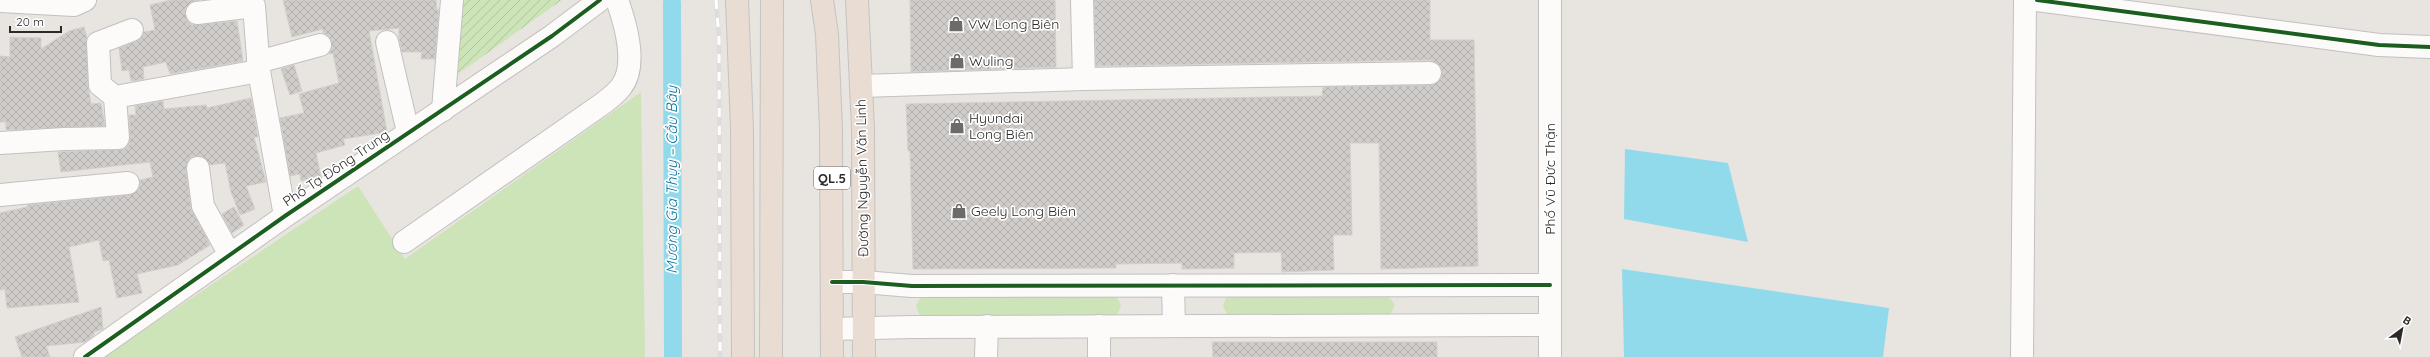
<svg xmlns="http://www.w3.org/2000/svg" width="2430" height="357" font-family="Quicksand,sans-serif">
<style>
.grass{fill:#cce4b8}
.garden{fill:url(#garden-furrows)}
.water{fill:#91daec}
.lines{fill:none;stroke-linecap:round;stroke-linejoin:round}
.canal{stroke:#91daec;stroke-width:18}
.building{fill:url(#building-cross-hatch);stroke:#d3d0cc}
.minor-casing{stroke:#c2c0c1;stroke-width:24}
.highway-casing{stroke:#c4c3c1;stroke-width:24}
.minor{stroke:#fcfbfa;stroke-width:22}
.highway{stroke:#e9dcd3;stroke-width:22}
.rail-casing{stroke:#ddddde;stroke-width:4.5}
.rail{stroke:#fff;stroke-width:3;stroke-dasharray:9;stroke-linecap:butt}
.cycleway-casing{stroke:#fff;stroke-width:6}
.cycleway{stroke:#1b5e20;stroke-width:4}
.labels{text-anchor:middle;stroke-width:3.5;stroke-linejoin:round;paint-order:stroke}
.shield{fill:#fff;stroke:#6a6a6a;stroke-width:1}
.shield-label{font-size:13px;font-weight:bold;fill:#2a2a2a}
.poi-label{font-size:14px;fill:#2a2a2a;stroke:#fff;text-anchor:start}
.street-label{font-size:14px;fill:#2a2a2a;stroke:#fff}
.water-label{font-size:15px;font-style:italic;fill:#0b739d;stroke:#fff}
</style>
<defs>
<pattern id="garden-furrows" width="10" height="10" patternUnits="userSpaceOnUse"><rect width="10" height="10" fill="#cce4b8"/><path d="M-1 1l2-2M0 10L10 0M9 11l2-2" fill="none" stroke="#afc49e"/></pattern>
<pattern id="building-cross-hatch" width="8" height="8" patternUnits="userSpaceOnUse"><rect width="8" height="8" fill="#cfccc9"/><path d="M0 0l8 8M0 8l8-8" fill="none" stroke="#b2afad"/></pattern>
</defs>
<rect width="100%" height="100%" fill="#e8e4e0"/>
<g class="grass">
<polygon points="641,92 645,357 104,357 358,186 405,259"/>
<polygon points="1236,294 1383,294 1390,298 1395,305 1391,313 1383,317 1236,317 1227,314 1223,306 1226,298"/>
<polygon points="925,295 1110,295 1118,299 1121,306 1118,313 1110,317 925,318 919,314 916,306 919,300"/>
</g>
<polygon class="garden" points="463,0 562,0 455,76"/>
<g class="water">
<polygon points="1625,149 1728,163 1748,242 1624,219"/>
<polygon points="1622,269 1889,308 1883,357 1624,357"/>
</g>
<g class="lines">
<polyline class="canal" points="672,3 673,357"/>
</g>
<g class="building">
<polygon points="171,0 200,0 190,3 185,8 187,20 192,25 237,21 243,61 170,74 166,62 143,67 144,79 131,81 129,70 122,71 119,48 137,41 144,32 155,30 150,5"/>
<polygon points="283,0 436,0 437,10 439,10 435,59 421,59 422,52 402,52 399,38 399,28 369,31 387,132 343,139 345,145 316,153 321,177 301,181 300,174 290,176 280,118 304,113 299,94 339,83 333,53 329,54 332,48 329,36 323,33 323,29 292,37"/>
<polygon points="910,0 1055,0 1056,67 911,72"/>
<polygon points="1094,0 1430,0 1430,40 1474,40 1478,266 1381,269 1379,143 1350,143 1352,235 1333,235 1334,270 1282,272 1281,252 1234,253 1234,268 1182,269 1182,263 1116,264 1116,268 913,269 910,151 908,151 906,104 1322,96 1323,87 1431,85 1441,79 1442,73 1440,66 1430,60 1096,66"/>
<polygon points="84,27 87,38 88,86 91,104 101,103 105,126 6,130 6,122 0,122 0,56 10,57 10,37 41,38 41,49 69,31"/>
<polygon points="294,65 302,91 290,95 281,69"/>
<polygon points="251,98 258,137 254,137 266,182 246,186 255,209 240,215 231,192 225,163 210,165 203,157 196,156 190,158 186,169 191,208 210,245 178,265 137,274 142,293 117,298 109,260 103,261 99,240 69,247 79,302 7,308 5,289 0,290 0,213 27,207 27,205 129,195 139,189 140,180 153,177 150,162 61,172 58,152 124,149 129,144 130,137 129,115 136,115 135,106 163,101 164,109 206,105 207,108"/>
<polygon points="234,207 244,225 232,233 222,214"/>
<polygon points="101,307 103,329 94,332 94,335 85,342 46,346 50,357 22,357 15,337"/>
<polygon points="1212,342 1437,342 1437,357 1213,357"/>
</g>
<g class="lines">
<g class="minor-casing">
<g id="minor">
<polyline points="1082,0 1084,79"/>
<polyline points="1550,0 1550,357"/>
<polyline points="2037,0 2379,45 2430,47"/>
<polyline points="0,1 74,5 85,0"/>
<polyline points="197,13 254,6 259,71 285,216"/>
<polyline points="387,42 408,132"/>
<polyline points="258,62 320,45"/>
<polyline points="861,86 1084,79 1430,73"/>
<polyline points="115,97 100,85 98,43 132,30"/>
<polyline points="443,110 452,0"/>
<polyline points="0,143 64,139 118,138 115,97 259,71"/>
<polyline points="198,168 203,206 230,255"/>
<polyline points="0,195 128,183"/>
<path d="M 404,242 L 595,109 C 604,103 614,96 621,87 C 638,66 625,22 617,0"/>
<polyline points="832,282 863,282 912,286 1550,285"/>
<polyline points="1173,285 1174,326"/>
<polyline points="832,329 912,327 1550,325"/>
<polyline points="85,357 285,216 552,36 600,0"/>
<polyline points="986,357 987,326"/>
<polyline points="1099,357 1099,326"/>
<polyline points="2022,357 2025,0"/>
</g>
</g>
<g class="highway-casing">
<g id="highway">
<polyline points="737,0 742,129 743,357"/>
<polyline points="822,0 827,34 831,129 832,357"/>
<polyline points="857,0 863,129 864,357"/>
<polyline points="771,357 772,0"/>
</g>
</g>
<use href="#minor" class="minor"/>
<use href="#highway" class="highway"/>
<g class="rail-casing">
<polyline id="rail" points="716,0 719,38 720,357"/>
</g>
<use href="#rail" class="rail"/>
<g class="cycleway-casing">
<g id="cycleway">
<polyline points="2037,0 2379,45 2430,47"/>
<polyline points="832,282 863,282 912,286 1550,285"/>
<polyline points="85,357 285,216 552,36 600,0"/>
</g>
</g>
<use href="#cycleway" class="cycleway"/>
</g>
<defs>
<g id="shop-bare" transform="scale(1.2)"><path d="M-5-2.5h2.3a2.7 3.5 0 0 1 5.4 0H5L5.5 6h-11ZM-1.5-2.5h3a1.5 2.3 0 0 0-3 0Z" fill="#6c6b6a" stroke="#fff" stroke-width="2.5" paint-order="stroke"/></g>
</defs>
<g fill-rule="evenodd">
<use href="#shop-bare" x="956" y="24"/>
<use href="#shop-bare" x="957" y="61"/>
<use href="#shop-bare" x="957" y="126"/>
<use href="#shop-bare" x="959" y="211"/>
</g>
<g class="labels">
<rect class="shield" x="814" y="167" width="36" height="22" rx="3"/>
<g class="shield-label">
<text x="832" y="183">QL.5</text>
</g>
<g class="poi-label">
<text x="968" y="29">VW Long Biên</text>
<text x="969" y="66">Wuling</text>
<text x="969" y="123">Hyundai<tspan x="969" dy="16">Long Biên</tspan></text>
<text x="971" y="216">Geely Long Biên</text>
</g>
<g class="street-label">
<text transform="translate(336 168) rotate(-34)" y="5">Phố Tạ Đông Trung</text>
<text transform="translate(862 178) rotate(-91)" y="5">Đường Nguyễn Văn Linh</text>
<text transform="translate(1550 179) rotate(-90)" y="5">Phố Vũ Đức Thận</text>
</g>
<g class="water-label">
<text transform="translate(672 180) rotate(-90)" y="5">Mương Gia Thụy – Cầu Bây</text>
</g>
</g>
<g transform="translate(2402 329) rotate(32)" stroke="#ffffff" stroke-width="3" paint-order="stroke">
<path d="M0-3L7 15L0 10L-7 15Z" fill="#2a2a2a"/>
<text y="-6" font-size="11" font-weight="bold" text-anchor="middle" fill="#2a2a2a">B</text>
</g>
<path d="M10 26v6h51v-6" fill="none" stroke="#2a2a2a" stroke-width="2"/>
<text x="16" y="26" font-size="12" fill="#2a2a2a" stroke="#ffffff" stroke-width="3" paint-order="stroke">20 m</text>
</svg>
